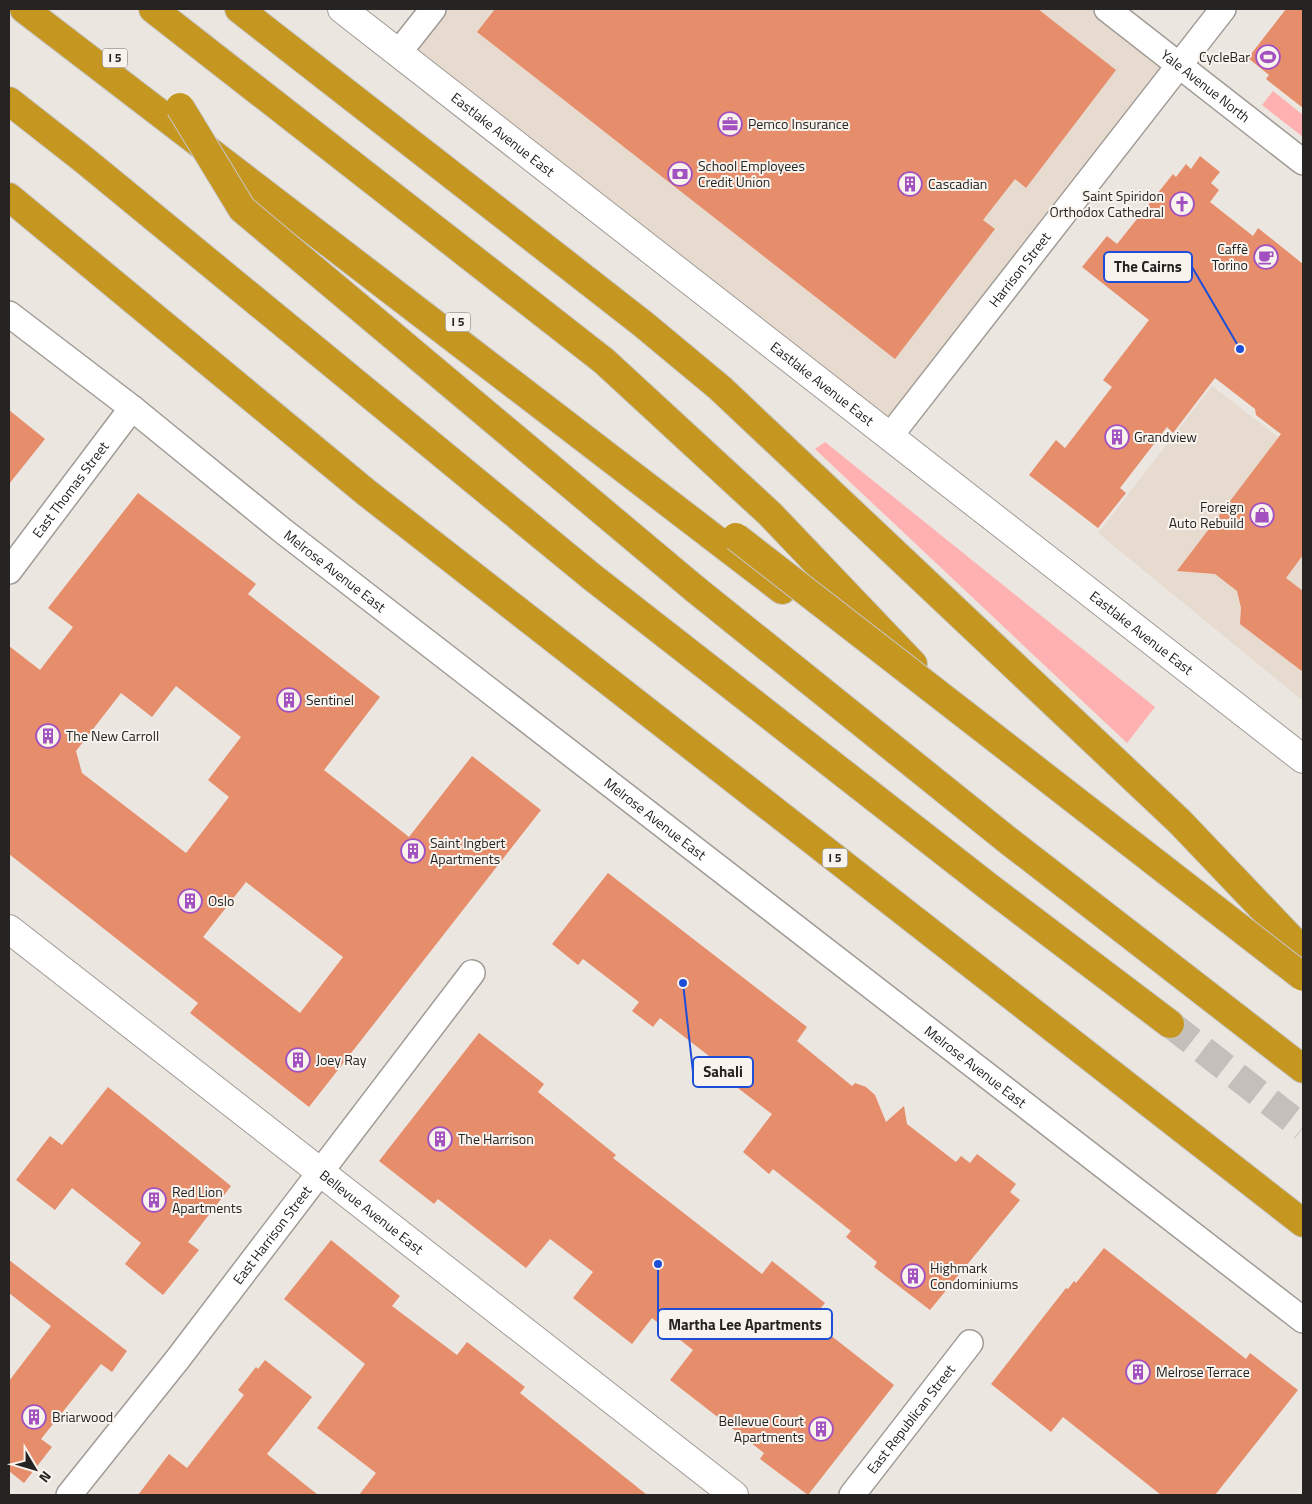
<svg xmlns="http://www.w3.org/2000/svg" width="1312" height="1504" font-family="'Titillium Web',sans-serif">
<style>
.built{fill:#e7dbd0}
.green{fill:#feb1b0}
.building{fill:#e68d6b;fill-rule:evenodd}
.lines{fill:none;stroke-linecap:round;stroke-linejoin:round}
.highway-tunnel{stroke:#c4bfba;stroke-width:28;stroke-dasharray:28 14;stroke-linecap:butt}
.street-casing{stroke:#a19b96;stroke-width:28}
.secondary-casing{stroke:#a19b96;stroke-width:30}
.highway-casing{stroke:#c7c6c6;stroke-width:30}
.street{stroke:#fff;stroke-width:25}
.secondary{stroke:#fff;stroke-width:28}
.highway{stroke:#c59721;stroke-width:28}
.highway-bridge-casing{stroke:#c7c6c6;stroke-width:30;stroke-linecap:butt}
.highway-bridge{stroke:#c59721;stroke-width:28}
.labels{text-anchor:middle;stroke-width:4;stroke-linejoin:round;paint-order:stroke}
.shield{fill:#f9f3ee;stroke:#65625f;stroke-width:1}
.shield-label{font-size:12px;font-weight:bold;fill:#262422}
.poi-label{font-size:14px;fill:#262422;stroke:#f9f3ee;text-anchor:start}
.street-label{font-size:14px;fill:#262422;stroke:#f9f3ee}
.leader{fill:none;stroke:#1d4ed8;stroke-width:2}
.callout-dot{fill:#1d4ed8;stroke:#f9f3ee;stroke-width:2}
.callout{fill:#f9f3ee;stroke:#1d4ed8;stroke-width:2}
.callout-label{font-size:15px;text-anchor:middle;font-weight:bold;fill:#262422}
</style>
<rect width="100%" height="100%" fill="#ebe6e0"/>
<g class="built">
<polygon points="433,9 1107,9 1179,65 890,436 399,52"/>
<polygon points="1212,386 1303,456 1303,701 1098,533"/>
</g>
<g class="green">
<polygon points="1273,91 1303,115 1303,137 1262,105"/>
<polygon points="825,442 1155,707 1127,743 815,449"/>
</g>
<g class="building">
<polygon points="495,9 1038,9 1116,70 1026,188 1015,179 983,220 995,229 895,359 477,32"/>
<polygon points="1286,9 1303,9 1303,108 1266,79 1269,75 1248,58"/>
<polygon points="1200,156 1220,172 1211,183 1219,190 1210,202 1253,236 1258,228 1303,264 1303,555 1286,578 1303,591 1303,672 1240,624 1241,608 1237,591 1215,574 1177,571 1281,434 1256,415 1255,409 1215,378 1173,433 1167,427 1120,488 1126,493 1098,528 1029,475 1056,440 1065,448 1112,387 1103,380 1149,320 1082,267 1107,236 1117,244 1173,174 1176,177 1186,164 1191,169"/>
<polygon points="9,410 45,439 9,484"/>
<path d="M 138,493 L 256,584 L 248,594 L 380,697 L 324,770 L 409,837 L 472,756 L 541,810 L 309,1107 L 190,1013 L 198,1003 L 9,854 L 9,646 L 40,670 L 73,627 L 48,608 ZM 176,686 L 241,737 L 208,780 L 229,797 L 186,853 L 82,773 L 76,751 L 121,693 L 152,717 ZM 246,882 L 343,957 L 300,1013 L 203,937 Z"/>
<polygon points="608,873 807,1027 797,1041 852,1086 855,1083 866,1087 875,1095 886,1122 904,1106 907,1124 956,1162 961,1156 970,1163 977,1154 1016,1184 1010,1192 1020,1200 930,1310 874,1267 877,1262 846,1237 851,1231 773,1169 769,1174 743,1152 772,1114 726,1079 731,1073 660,1018 653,1027 632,1011 639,1002 583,959 578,965 552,944"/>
<polygon points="479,1033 544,1084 538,1092 616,1155 613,1158 762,1274 772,1261 825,1303 811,1320 894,1385 808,1495 760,1459 764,1453 670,1380 693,1350 652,1318 632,1344 573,1298 593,1272 550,1239 526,1268 438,1199 434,1204 379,1161"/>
<polygon points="108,1087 231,1186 188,1242 199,1250 163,1295 125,1264 141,1243 72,1188 55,1210 16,1180 50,1136 62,1145"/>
<polygon points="331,1240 400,1296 392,1306 457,1355 467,1342 525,1387 520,1393 647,1495 359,1495 376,1473 317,1428 365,1364 284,1299"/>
<polygon points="1104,1248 1246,1359 1250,1353 1298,1390 1215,1495 1161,1495 1063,1417 1051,1432 991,1384 1066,1288 1068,1289 1074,1281 1076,1283"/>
<polygon points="9,1260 127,1351 112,1372 101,1364 41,1439 52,1447 24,1483 9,1471 9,1381 51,1326 9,1293"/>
<polygon points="265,1360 312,1397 267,1454 318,1495 138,1495 169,1454 187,1468 244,1395 238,1390 256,1367 258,1369"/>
</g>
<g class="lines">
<polyline class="highway-tunnel" points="1170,1024 1303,1128"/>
<g class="street-casing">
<g id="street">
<path id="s1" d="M 1107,9 L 1303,162"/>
<polyline points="399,52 433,9"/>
<path id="s2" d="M 9,314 L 132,408 L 283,531 L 1303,1320"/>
<path id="s3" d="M 890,436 L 1223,9"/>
<path id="s4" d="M 9,571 L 132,408"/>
<path id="s5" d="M 69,1495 L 177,1360 L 472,973"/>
<path id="s6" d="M 852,1495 L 970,1343"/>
</g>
</g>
<g class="secondary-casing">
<g id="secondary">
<path id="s7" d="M 342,9 L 1303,759"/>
<path id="s8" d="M 9,929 L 734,1495"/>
</g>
</g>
<g class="highway-casing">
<g id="highway">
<polyline points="24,9 782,590"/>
<polyline points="153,9 604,361 770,514 913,664"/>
<polyline points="239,9 643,324 720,388 1180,822 1303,951"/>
<polyline points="9,101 83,159 592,577 989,887 1170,1024"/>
<polyline points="9,197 367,493 1303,1223"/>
<polyline points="695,589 1010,842 1303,1069"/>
</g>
</g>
<use href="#street" class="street"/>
<use href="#secondary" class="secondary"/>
<use href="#highway" class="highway"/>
<g class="highway-bridge-casing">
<g id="highway-bridge">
<polyline points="180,107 242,209 695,589"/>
<polyline points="736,537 1303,977"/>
</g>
</g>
<use href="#highway-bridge" class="highway-bridge"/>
</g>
<defs>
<g id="stadium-ring" transform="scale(1.25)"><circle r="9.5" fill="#f9f3ee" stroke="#a351c0" stroke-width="1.5"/><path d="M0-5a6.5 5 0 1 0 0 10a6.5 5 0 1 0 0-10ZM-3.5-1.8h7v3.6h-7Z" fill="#a351c0"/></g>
<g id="office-ring" transform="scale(1.25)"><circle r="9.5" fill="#f9f3ee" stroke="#a351c0" stroke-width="1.5"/><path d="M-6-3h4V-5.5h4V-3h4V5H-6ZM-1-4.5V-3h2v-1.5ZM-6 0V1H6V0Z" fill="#a351c0"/></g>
<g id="bank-ring" transform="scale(1.25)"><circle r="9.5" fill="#f9f3ee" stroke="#a351c0" stroke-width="1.5"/><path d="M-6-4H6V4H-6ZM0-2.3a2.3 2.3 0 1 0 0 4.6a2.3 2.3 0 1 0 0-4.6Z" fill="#a351c0"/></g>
<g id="building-ring" transform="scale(1.25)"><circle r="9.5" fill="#f9f3ee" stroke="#a351c0" stroke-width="1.5"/><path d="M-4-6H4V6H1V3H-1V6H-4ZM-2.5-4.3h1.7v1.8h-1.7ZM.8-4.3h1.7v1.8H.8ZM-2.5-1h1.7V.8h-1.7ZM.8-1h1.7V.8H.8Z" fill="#a351c0"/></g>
<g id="church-ring" transform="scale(1.25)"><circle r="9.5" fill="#f9f3ee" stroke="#a351c0" stroke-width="1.5"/><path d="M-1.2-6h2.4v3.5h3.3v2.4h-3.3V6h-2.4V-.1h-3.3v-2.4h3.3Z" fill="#a351c0"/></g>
<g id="cafe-ring" transform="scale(1.25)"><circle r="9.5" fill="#f9f3ee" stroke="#a351c0" stroke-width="1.5"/><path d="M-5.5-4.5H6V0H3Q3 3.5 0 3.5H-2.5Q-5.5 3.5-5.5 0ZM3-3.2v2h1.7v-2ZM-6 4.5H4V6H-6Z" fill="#a351c0"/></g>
<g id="shop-ring" transform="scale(1.25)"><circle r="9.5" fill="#f9f3ee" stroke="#a351c0" stroke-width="1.5"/><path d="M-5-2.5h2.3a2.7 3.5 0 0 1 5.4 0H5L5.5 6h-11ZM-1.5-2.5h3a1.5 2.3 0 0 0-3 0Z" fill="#a351c0"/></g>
</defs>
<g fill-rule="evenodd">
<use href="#stadium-ring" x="1268" y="57"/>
<use href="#office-ring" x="730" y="124"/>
<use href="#bank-ring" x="680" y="174"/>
<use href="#building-ring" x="910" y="184"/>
<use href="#church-ring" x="1182" y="204"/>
<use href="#cafe-ring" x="1266" y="257"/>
<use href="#building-ring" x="1117" y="437"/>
<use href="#shop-ring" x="1262" y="515"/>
<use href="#building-ring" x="289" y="700"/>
<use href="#building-ring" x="48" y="736"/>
<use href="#building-ring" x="413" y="851"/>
<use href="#building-ring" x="190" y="901"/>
<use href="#building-ring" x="298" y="1060"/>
<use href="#building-ring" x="440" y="1139"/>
<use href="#building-ring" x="154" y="1200"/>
<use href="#building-ring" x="913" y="1276"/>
<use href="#building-ring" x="1138" y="1372"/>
<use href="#building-ring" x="34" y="1417"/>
<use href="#building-ring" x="821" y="1429"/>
</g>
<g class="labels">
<g class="shield">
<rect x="102.5" y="48.5" width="25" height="19" rx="4"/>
<rect x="445.5" y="312.5" width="25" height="19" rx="4"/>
<rect x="822.5" y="848.5" width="25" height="19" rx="4"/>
</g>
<g class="shield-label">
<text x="115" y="62">I 5</text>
<text x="458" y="326">I 5</text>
<text x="835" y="862">I 5</text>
</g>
<g class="poi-label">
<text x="1250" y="62" text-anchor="end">CycleBar</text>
<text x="748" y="129">Pemco Insurance</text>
<text x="698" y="171">School Employees<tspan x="698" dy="16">Credit Union</tspan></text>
<text x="928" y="189">Cascadian</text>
<text x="1164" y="201" text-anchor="end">Saint Spiridon<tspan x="1164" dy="16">Orthodox Cathedral</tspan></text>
<text x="1248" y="254" text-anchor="end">Caffè<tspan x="1248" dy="16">Torino</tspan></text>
<text x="1134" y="442">Grandview</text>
<text x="1244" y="512" text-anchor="end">Foreign<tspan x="1244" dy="16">Auto Rebuild</tspan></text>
<text x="306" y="705">Sentinel</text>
<text x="66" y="741">The New Carroll</text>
<text x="430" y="848">Saint Ingbert<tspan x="430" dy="16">Apartments</tspan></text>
<text x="208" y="906">Oslo</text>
<text x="316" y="1065">Joey Ray</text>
<text x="458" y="1144">The Harrison</text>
<text x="172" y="1197">Red Lion<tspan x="172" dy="16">Apartments</tspan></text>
<text x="930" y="1273">Highmark<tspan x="930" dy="16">Condominiums</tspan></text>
<text x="1156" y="1377">Melrose Terrace</text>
<text x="52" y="1422">Briarwood</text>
<text x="804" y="1426" text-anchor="end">Bellevue Court<tspan x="804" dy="16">Apartments</tspan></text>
</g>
<g class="street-label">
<text dy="5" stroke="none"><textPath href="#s1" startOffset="125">Yale Avenue North</textPath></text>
<text dy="5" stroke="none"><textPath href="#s7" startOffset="204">Eastlake Avenue East</textPath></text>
<text dy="5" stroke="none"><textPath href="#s3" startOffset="211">Harrison Street</textPath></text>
<text dy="5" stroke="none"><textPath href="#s7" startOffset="609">Eastlake Avenue East</textPath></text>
<text dy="5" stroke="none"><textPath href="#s4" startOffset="102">East Thomas Street</textPath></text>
<text dy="5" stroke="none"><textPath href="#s2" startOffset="415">Melrose Avenue East</textPath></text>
<text dy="5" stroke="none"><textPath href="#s7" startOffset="1014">Eastlake Avenue East</textPath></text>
<text dy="5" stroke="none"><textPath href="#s2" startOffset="820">Melrose Avenue East</textPath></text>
<text dy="5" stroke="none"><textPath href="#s2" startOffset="1225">Melrose Avenue East</textPath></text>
<text dy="5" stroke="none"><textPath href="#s8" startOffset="460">Bellevue Avenue East</textPath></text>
<text dy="5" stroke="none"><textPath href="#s5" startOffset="330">East Harrison Street</textPath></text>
<text dy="5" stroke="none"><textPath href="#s6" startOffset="96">East Republican Street</textPath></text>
</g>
</g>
<path class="leader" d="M1240 349L1192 267M683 983L693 1072M658 1264L658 1324"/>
<g class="callout-dot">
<circle cx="1240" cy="349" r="5"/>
<circle cx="683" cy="983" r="5"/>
<circle cx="658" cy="1264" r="5"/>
</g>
<g class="callout">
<rect x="1104" y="252" width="88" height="30" rx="5"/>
<rect x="693" y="1057" width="60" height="30" rx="5"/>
<rect x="658" y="1309" width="174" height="30" rx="5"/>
</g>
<g class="callout-label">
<text x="1148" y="272">The Cairns</text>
<text x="723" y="1077">Sahali</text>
<text x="745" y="1330">Martha Lee Apartments</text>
</g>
<rect width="1312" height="1504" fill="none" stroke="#262422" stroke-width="20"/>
<g transform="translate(35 1469) rotate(128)" stroke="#f9f3ee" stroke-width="4" paint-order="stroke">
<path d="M0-4L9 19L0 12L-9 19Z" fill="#262422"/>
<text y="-8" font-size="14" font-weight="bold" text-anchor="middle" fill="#262422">N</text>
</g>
</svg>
